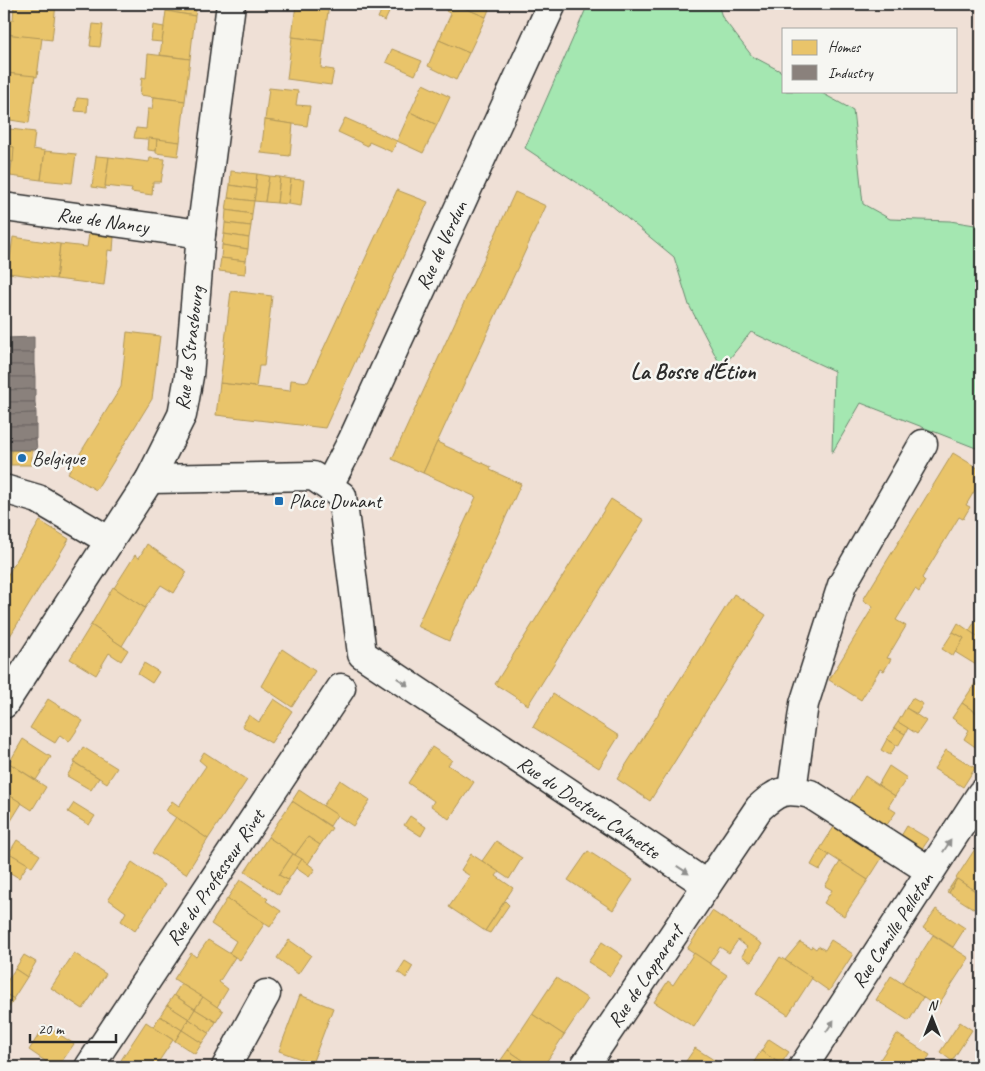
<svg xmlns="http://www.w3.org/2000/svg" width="985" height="1071" font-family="Caveat,sans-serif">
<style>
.green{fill:#a4e7b1;stroke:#68896e}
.homes{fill:#e9c46a;stroke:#b09657}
.industry{fill:#8a817c;stroke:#6e6764}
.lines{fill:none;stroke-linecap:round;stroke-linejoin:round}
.minor-casing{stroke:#2b2b2b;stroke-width:31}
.minor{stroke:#f6f6f2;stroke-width:28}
.oneway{fill:#90908e}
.poi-dot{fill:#1f6fb2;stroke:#f6f6f2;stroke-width:2}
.labels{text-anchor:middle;stroke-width:5;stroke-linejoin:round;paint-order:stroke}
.street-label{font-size:20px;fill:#2b2b2b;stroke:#f6f6f2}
.poi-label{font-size:20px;fill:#2b2b2b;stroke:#f6f6f2;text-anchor:start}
.quarter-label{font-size:22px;font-weight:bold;fill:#2b2b2b;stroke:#f6f6f2}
</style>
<rect width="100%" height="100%" fill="#efe0d6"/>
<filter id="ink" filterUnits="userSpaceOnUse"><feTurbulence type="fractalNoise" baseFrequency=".02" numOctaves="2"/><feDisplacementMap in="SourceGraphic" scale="10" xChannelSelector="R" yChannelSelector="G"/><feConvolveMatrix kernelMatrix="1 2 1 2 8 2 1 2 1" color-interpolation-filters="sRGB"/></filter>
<g filter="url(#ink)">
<polygon class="green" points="588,4 718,4 722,17 752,56 784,73 784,91 818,91 853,110 863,204 890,219 950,221 981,226 981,450 861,403 832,453 834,371 751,332 722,368 689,305 674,257 611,205 525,148"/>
<g class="homes">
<polygon points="14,4 56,4 52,40 4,34 4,19 13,20"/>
<polygon points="167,4 197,4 195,16 166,11"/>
<polygon points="296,4 329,4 324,41 292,37"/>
<polygon points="384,4 392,6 385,21 378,18"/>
<polygon points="449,4 455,4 486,17 469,53 439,40 451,14 446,11"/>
<polygon points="455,4 491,4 486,17"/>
<polygon points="166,11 195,16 190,59 160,55"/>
<polygon points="93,24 103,25 100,47 90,46"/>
<polygon points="153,25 164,27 162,42 151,41"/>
<polygon points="4,34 42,38 37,77 5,73 9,48 4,47"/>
<polygon points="292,37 324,41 321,68 334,70 331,85 287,79"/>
<polygon points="439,40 469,53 456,80 428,66"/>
<polygon points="392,49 422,61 415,75 386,62"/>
<polygon points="148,54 190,59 185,101 140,95 142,77 146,78"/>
<polygon points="5,73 35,76 29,123 4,119"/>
<polygon points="423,84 450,97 437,125 410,112"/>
<polygon points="269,88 298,91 296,105 310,106 307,126 265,120"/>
<polygon points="154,97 185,101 180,142 134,138 136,128 146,129 148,109 152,109"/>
<polygon points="77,98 88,99 87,112 75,111"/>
<polygon points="410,112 437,125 423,153 397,141"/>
<polygon points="345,118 397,141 392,152 369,142 368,146 338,132"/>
<polygon points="265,120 293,124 290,156 261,153"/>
<polygon points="10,129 35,132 33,149 45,151 41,180 10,176 14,147 8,146"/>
<polygon points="149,138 157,139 156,151 148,150"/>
<polygon points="157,139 180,142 178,156 156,153"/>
<polygon points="8,146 14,147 13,162 5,161"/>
<polygon points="45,151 76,154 72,183 41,180"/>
<polygon points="96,156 109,157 105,189 92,187"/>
<polygon points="109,157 149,162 150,158 165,159 161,182 153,182 152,195 131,192 132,189 105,186"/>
<polygon points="231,171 257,174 256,189 230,185"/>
<polygon points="257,174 269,176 265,202 254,201"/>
<polygon points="269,176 280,177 277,203 265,202"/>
<polygon points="280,177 291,179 288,204 277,203"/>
<polygon points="291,179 304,180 301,206 288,204"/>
<polygon points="230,185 256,189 254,201 228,198"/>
<polygon points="397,190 428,202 325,428 216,415 220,383 290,391 291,380 308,382"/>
<polygon points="515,192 546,206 423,473 392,459"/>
<polygon points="228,198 254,201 252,214 226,210"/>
<polygon points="226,210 252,214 251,226 225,223"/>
<polygon points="225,223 251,226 249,238 224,234"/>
<polygon points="89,234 114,237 113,251 108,250 104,285 56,279 60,244 87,247"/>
<polygon points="224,234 249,238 248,249 222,245"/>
<polygon points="13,237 60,244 56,279 8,273"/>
<polygon points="222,245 248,249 246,261 221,258"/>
<polygon points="221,258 246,261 245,274 219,271"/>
<polygon points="231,291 272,296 264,366 259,366 256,387 220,383"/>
<polygon points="127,332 160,336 152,399 96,490 68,473 121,387"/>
<polygon points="4,370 7,370 8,397 4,397"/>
<polygon points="437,442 491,467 490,470 521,484 449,641 417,626 476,497 423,473"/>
<rect x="11" y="450" width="21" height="15"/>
<polygon points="953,453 981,470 981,480 966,505 970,507 963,519 959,517 922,578 925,581 919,592 915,589 896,620 906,626 887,658 891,659 884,671 880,669 861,700 829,680 873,607 863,600"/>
<polygon points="611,499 644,520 528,705 495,684"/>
<polygon points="40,521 69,539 4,646 4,581"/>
<polygon points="147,544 187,572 174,593 161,585 145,608 114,588 135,555 139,558"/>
<polygon points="113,587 145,608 122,646 91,625"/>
<polygon points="734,594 766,615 650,801 617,779"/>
<polygon points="981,612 981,639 969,631"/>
<polygon points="958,623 981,639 981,668 955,652 964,638 953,632"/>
<polygon points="91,625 128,650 121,661 109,653 96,675 70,659"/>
<polygon points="953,632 964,638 953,656 942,649"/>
<polygon points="282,649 315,671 292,707 261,686"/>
<polygon points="144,663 159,672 152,683 138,674"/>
<polygon points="980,676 981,677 981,716 962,703"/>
<polygon points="553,694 619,736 599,768 533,727"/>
<polygon points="912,698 923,704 917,714 906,708"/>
<polygon points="48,699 83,721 69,742 60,735 55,743 30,728"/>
<polygon points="274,699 292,711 271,743 242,726 249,715 259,722"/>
<polygon points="962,703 981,716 981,751 964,739 969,730 952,718"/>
<polygon points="906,708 926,721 917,734 898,722"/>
<polygon points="898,722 908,728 905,734 894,728"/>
<polygon points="894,728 905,734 898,746 887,739"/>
<polygon points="23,739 51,757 36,780 9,763"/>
<polygon points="887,739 896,745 890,755 881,750"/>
<polygon points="83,747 117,768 107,783 74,762"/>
<polygon points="432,747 452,760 448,765 474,782 449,819 431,806 434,801 408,783"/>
<polygon points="946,750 975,768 963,787 934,769"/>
<polygon points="204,752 247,780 208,839 166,811 172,801 179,806 206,766 199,760"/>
<polygon points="9,763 46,787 32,810 4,792 4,771"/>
<polygon points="75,763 99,778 91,790 67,776"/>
<polygon points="889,766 907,778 895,796 878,785"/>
<polygon points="865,776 895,796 888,807 896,812 886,826 849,802"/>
<polygon points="340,780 370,800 353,826 323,806"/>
<polygon points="299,790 337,815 330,826 292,801"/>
<polygon points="4,792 22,803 4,832"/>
<polygon points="292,801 332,828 320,845 308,837 295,855 268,837"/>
<polygon points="74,803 95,816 89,825 68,812"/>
<polygon points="410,816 426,827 421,836 404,825"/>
<polygon points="176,817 208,839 186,874 152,853"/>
<polygon points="907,826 929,839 922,849 901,836"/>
<polygon points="834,827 882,858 868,880 820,849"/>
<polygon points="268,837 293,854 279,875 288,880 279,895 245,872"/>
<polygon points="308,837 320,845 308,864 295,855"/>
<polygon points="17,840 40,855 32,867 9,853"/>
<polygon points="496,841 522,858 509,879 482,861"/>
<polygon points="820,849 829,855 820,870 811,865"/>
<polygon points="975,849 981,853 981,895 957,879 949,893 947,892"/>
<polygon points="4,850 28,864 19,878 4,869"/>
<polygon points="588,851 633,880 613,910 568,880"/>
<polygon points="293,854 302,859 288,880 279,875"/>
<polygon points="471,854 499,872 496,876 513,888 485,931 449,907 470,876 461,870"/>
<polygon points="302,859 315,869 309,877 296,868"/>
<polygon points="132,862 165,885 135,931 121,921 126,912 108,899"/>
<polygon points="840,862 868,880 844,916 824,903 832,890 825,886"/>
<polygon points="957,879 981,895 981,908 979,912 949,893"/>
<polygon points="240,880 268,899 266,901 281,911 270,927 227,899"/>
<polygon points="227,899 265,923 240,960 229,953 236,941 211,924"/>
<polygon points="505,901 509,905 490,933 485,931"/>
<polygon points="936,909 965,928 953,947 923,928"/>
<polygon points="712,911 762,944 751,962 742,956 747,947 738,940 729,953 720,947 709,964 687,949"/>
<polygon points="933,935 969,958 937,1007 902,983"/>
<polygon points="208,940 235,957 219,982 228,989 217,1007 174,979 191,953 196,957"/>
<polygon points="289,940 311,955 298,974 277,958"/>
<polygon points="831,940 853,954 829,991 785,960 800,942 811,948 812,946 816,949 818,946 825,950"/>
<polygon points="602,942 623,956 610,976 588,962"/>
<polygon points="74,953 106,974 83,1009 51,988"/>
<polygon points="694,953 727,975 694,1027 654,1002 668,981 673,985"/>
<polygon points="24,955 36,962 27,977 15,969"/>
<polygon points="780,957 812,978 788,1015 756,994"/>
<polygon points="405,961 413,966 406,978 398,972"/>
<polygon points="15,969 27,977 13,999 4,993 4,986"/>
<polygon points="891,976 923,997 909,1021 876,1000"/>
<polygon points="556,978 588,999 564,1035 532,1014"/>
<polygon points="181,984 203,997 195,1009 174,995"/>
<polygon points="4,993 14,999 7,1011 4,1009"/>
<polygon points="174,995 195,1009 189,1019 167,1005"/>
<polygon points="300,995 333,1008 313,1061 327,1067 307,1067 309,1062 279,1051"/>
<polygon points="203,997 223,1011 216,1022 195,1009"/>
<polygon points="167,1005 189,1019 182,1030 160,1016"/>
<polygon points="195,1009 216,1022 209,1033 189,1019"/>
<polygon points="532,1014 564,1035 543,1067 533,1067 508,1050"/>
<polygon points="160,1016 182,1030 175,1041 153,1027"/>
<polygon points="189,1019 209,1033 202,1043 182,1030"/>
<polygon points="146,1022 173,1040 155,1067 133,1067 121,1060"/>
<polygon points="960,1022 972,1030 952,1061 940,1052"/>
<polygon points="45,1025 74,1044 58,1067 54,1067 29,1050"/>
<polygon points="182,1030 202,1043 195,1054 175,1041"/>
<polygon points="897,1034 930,1055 922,1067 875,1067"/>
<polygon points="769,1039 789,1052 781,1064 761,1051"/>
<polygon points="981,1045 981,1067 967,1067"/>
<polygon points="695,1048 725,1067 682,1067"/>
<polygon points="508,1050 533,1067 496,1067"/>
<polygon points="761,1051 781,1064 779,1067 761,1067 754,1062"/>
</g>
<g class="industry">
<polygon points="34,337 34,353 7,353 6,338"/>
<rect x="7" y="353" width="27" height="12"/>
<polygon points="7,365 34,365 35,377 7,377"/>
<polygon points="7,377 35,377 35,389 8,390"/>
<polygon points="35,389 35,402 8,402 8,390"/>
<polygon points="8,402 35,402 36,413 9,414"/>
<polygon points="36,413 36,426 9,426 9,414"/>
<rect x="9" y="426" width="27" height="13"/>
<polygon points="9,439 36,439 37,450 10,450"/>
</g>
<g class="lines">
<g class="minor-casing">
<g id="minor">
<polyline points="4,207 201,234"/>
<polyline points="150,479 313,476 342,496 362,654 707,885"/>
<polyline points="329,485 352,441 552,4"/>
<polyline points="4,489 38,499 110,541"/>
<polyline points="4,704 150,479 182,415 189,376 201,234 231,4"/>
<polyline points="792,790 804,704 842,585 923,444"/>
<polyline points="89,1067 341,688"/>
<polyline points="226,1067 266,994"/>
<path d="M 584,1067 L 759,808 C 778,791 784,788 810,794 L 930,871"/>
<polyline points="803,1067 981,794"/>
</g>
</g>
<use href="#minor" class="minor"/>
</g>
<defs><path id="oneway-solid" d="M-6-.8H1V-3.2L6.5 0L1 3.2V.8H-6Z" transform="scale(1.25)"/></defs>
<g class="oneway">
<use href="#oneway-solid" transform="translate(403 682) rotate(34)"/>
<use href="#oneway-solid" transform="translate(947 846) rotate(-57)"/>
<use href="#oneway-solid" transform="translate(683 870) rotate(33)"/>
<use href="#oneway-solid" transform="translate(830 1026) rotate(-57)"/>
</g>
</g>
<g class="poi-dot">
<circle cx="22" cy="458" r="5"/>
<rect x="274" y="496" width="10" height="10" rx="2.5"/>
</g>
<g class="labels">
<g class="street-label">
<text transform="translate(103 220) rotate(8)" y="7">Rue de Nancy</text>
<text transform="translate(441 245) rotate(-65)" y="7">Rue de Verdun</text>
<text transform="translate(189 348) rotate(-83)" y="7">Rue de Strasbourg</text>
<text transform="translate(589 807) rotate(34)" y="7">Rue du Docteur Calmette</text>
<text transform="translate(215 877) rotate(-56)" y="7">Rue du Professeur Rivet</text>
<text transform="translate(892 930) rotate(-57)" y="7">Rue Camille Pelletan</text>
<text transform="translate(645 976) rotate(-56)" y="7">Rue de Lapparent</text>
</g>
<g class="poi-label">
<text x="32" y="465">Belgique</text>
<text x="289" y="508">Place Dunant</text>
</g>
<g class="quarter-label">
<text x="693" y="379">La Bosse d'Étion</text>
</g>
</g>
<rect width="985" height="1071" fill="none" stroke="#f6f6f2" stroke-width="20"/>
<rect x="10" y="10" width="965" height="1051" fill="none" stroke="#2b2b2b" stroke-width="2" filter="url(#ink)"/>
<rect x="782" y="28" width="175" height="65" fill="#f6f6f2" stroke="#a5a5a2"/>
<rect x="792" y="40" width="25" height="15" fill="#e9c46a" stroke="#a5a5a2"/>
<text x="828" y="52" font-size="15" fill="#2b2b2b">Homes</text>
<rect x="792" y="65" width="25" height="15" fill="#8a817c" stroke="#a5a5a2"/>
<text x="828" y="78" font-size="15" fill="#2b2b2b">Industry</text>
<g transform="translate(932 1018)" stroke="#f6f6f2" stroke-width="4" paint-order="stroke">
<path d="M0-4L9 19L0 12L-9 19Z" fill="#2b2b2b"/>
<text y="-8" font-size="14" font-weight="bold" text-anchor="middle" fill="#2b2b2b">N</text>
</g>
<path d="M30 1034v8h86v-8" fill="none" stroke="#2b2b2b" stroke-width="2.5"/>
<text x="38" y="1034" font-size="15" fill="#2b2b2b" stroke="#f6f6f2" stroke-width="4" paint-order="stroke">20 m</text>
</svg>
